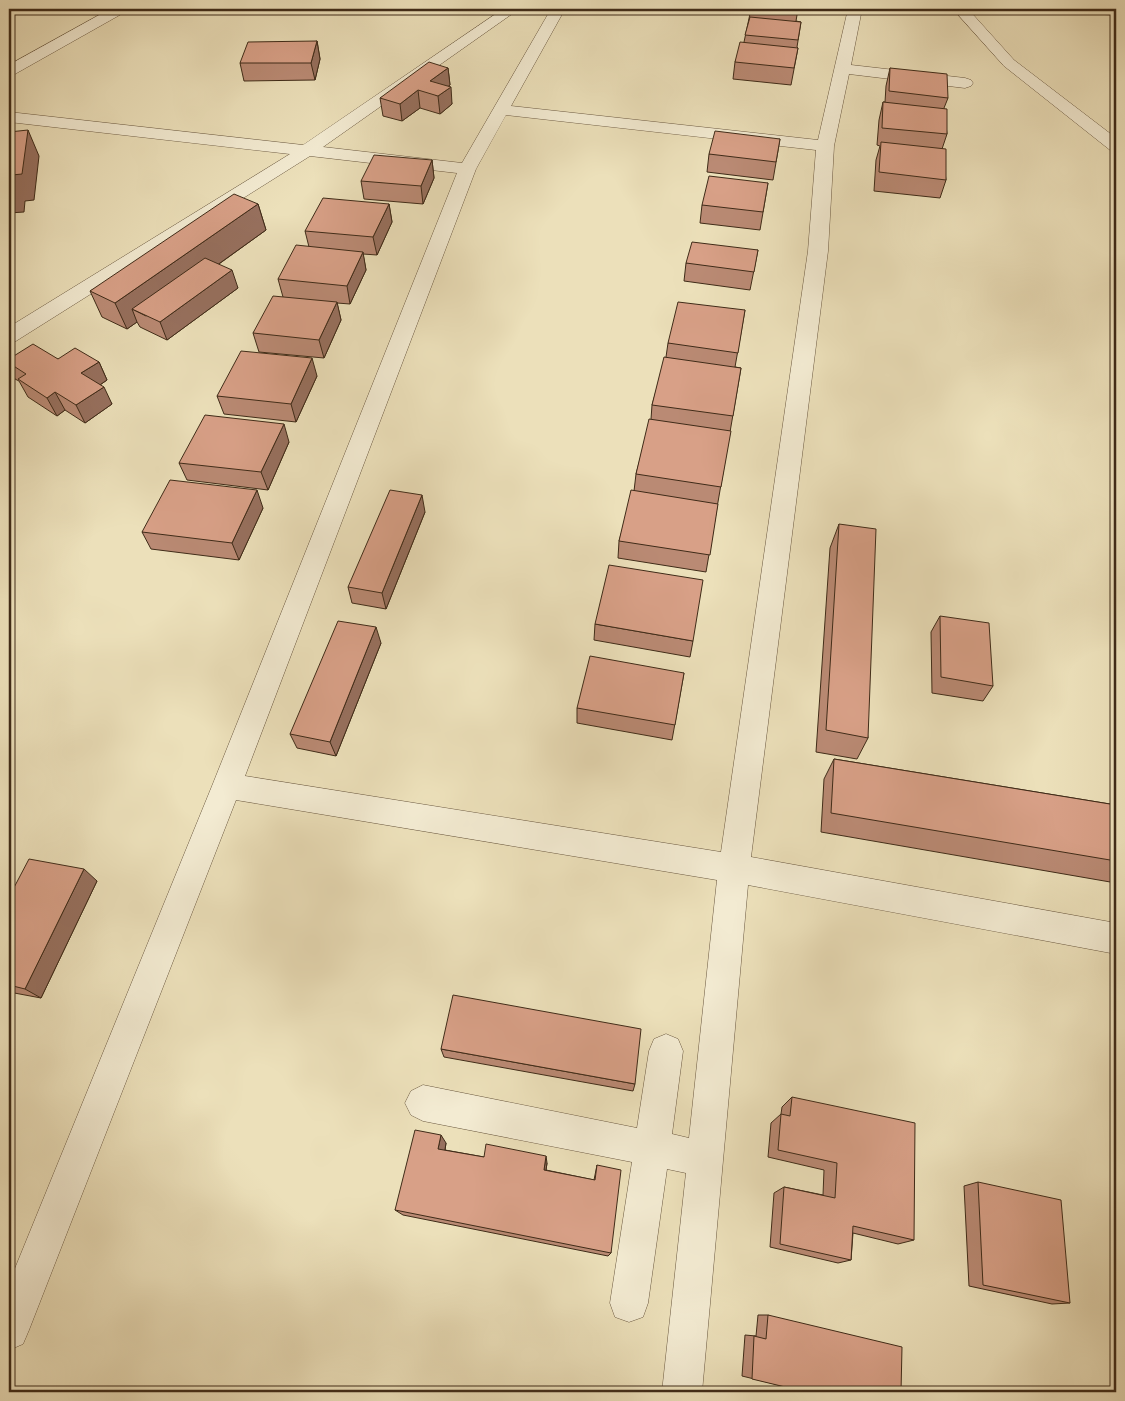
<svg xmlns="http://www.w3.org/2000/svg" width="1125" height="1401" viewBox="0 0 1125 1401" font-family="Vollkorn,serif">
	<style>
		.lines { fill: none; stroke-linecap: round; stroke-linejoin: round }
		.street-casing { stroke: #6a5840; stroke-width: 1 }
		.street { fill: #f3ebd2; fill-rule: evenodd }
		.wall { fill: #ba8a74; stroke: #3f2b18 }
		.shaded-wall { fill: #97705e; stroke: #3f2b18 }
		.building { fill: #d8a087; stroke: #3f2b18 }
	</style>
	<rect width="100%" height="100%" fill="#ece0ba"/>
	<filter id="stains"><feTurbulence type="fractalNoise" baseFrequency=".004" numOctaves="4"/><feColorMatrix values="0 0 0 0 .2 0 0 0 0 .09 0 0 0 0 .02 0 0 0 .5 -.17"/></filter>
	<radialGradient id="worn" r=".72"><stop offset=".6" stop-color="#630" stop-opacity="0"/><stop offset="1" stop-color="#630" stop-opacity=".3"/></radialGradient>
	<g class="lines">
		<defs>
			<path id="street" d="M110 9H127L125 12 15 74 9 76V65Z
				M503 9H519L323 147 462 163 551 9H565L511 106 818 140 848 9H862L851 65 965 78 971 80 973 83 971 86 965 88 849 74 834 146 828 251 751 857 1116 923V954L748 885 702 1392H662L686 1173 667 1169 648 1303 643 1317 629 1322 615 1317 610 1303 632 1162 423 1121 411 1115 405 1103 411 1091 423 1085 637 1128 649 1051 654 1039 666 1034 678 1039 683 1051 672 1134 689 1138 717 880 236 800 29 1330 23 1344 9 1350V1283L212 786 457 173 310 156 16 341 9 343V327L290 154 9 122V112L303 145ZM506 115 816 150 808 251 721 852 245 776 476 169Z
				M953 9H968L1014 60 1116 138V151L1110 150 1004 66Z
				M1064 9H1116V15L1071 13 1066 12Z"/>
		</defs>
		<!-- street casing -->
		<use href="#street" class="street-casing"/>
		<!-- street -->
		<use href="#street" class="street"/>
	</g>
	<!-- wall -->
	<path class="wall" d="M751 9H798L796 21 801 22 797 47 798 48 791 85 733 79 735 62 744 42Z
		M317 41 320 59 315 80 244 81 240 63Z
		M1116 58V70L1113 64Z
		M448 68 450 85 448 86 452 104 440 114 420 108 402 121 383 116 380 98Z
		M890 68 948 98 944 108 947 134 942 149 946 180 940 198 874 191 876 160 880 146 877 145 879 120 883 102H885L886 86Z
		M780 139 773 180 707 172 709 154Z
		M432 160 434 178 423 204 364 199 361 181Z
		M768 183 760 230 700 223 702 205Z
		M258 204 266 230 219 264 238 288 167 340 140 327 137 322 127 329 102 317 90 291Z
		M389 204 392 222 377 255 363 254 366 270 350 304 337 303 341 320 324 358 259 352 253 333 283 297 278 279 309 247 305 231Z
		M758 250 750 290 684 281 686 263Z
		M745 310 735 367 741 368 706 572 618 558 619 541 634 491 636 474 651 419 652 405 666 357 668 343Z
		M9 359H58L99 362 107 380 100 385 112 404 85 423 65 410 57 416 28 397 19 381 15 379 9 367Z
		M317 376 296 422 224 414 217 396Z
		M289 442 268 490 187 480 179 463Z
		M263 508 239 560 151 549 142 532Z
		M425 512 386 609 352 603 348 587Z
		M839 524 868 738 857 759 816 752 830 548Z
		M940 616 993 686 983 701 932 693 931 632Z
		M595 624 693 641 690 657 594 640Z
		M381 643 336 756 297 748 290 734Z
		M684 673 672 740 577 723V708Z
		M834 759 1116 805V883L821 832 824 779Z
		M97 881 41 998 9 992V897Z
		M441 1049 635 1084 633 1091 444 1057Z
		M792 1097 914 1240 898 1244 853 1233 851 1260 838 1263 770 1247 774 1193 784 1187 823 1195 824 1170 768 1157 771 1123 781 1114 782 1107Z
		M446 1143 445 1150 484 1157 547 1163 546 1170 594 1180 597 1165 611 1253 608 1256 403 1215 395 1210Z
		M978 1182 1070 1303 1052 1304 969 1286 964 1186Z
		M758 1315H768L901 1392H803V1391L742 1376 745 1335 756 1336Z"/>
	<!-- shaded-wall -->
	<path class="shaded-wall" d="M317 41 320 59 315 80 311 63Z
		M448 68 450 85 436 96 430 81Z
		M451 87 452 104 440 114 438 96Z
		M418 90 420 108 402 121 400 104Z
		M28 130 39 156 34 200 25 201 24 212 9 213V186Z
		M432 160 434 178 423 204 421 186Z
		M258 204 266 230 146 316 132 309 137 322 127 329 115 303Z
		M389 204 392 222 377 255 373 237Z
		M363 252 366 270 350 304 347 286Z
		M232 270 238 288 167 340 160 322Z
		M337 302 341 320 324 358 319 340Z
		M312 358 317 376 296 422 291 404Z
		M99 362 107 380 91 391 81 373Z
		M104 387 112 404 85 423 76 405Z
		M55 392 65 410 57 416 47 398Z
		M284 424 289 442 268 490 261 472Z
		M9 436 11 440 9 443Z
		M257 490 263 508 239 560 232 543Z
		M422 495 425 512 386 609 382 593Z
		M376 627 381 643 336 756 330 742Z
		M84 869 97 881 41 998 25 989Z
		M441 1135 446 1143 444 1156 438 1149Z
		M546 1156 547 1163 545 1177 544 1170Z"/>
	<!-- building -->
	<path class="building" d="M750 17 801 22 798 40 745 35Z
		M317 41 311 63H240L248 42Z
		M740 42 798 48 794 68 735 62Z
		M429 62 448 68 430 81 451 87 438 96 418 90 400 104 380 98Z
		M890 68 947 74 948 98 889 91Z
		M883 102 947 109V134L882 128Z
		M28 130 22 174 12 175 11 185 9 186V132Z
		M715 131 780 139 776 162 709 154Z
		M881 142 946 149V180L879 172Z
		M374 155 432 160 421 186 361 181Z
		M709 176 768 183 763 212 702 205Z
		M234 194 258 204 115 303 90 291Z
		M323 198 389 204 373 237 305 231Z
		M692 242 758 250 754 272 686 263Z
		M296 245 363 252 347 286 278 279Z
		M205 258 232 270 160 322 132 309Z
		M273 296 337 302 319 340 253 333Z
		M678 302 745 310 738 353 668 343Z
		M33 344 58 359 75 348 99 362 81 373 104 387 76 405 55 392 47 398 18 379 26 374 9 363V359Z
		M241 351 312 358 291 404 217 396Z
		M664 357 741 368 733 416 652 405Z
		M205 415 284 424 261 472 179 463Z
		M649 419 731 431 721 487 636 474Z
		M170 480 257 490 232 543 142 532Z
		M390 490 422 495 382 593 348 587Z
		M631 490 718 504 710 555 619 541Z
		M839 524 876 529 868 738 826 730Z
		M609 565 703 580 693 641 595 624Z
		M940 616 989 623 993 686 941 677Z
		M338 621 376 627 330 742 290 734Z
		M590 656 684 673 675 725 577 708Z
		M834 759 1116 805V861L831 813Z
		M29 859 84 869 25 989 9 985V897Z
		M453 995 641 1029 635 1084 441 1049Z
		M792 1097 915 1123 914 1240 853 1226 851 1260 780 1244 784 1187 835 1198 837 1163 778 1150 781 1114 790 1116Z
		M415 1130 441 1135 438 1149 484 1157 486 1144 546 1156 544 1170 595 1180 597 1165 621 1170 611 1253 395 1210Z
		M978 1182 1061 1200 1070 1303 983 1285Z
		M768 1315 902 1347 901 1392H806L752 1379 754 1336 766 1339Z"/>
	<!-- margin -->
	<rect width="1125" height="1401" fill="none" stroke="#ece0ba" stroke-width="30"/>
	<rect x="10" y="10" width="1105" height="1381" fill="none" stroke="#3f2b18" stroke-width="2.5"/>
	<rect x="15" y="15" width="1095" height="1371" fill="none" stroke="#3f2b18"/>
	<rect width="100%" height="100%" filter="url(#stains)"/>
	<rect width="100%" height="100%" fill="url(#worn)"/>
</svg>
